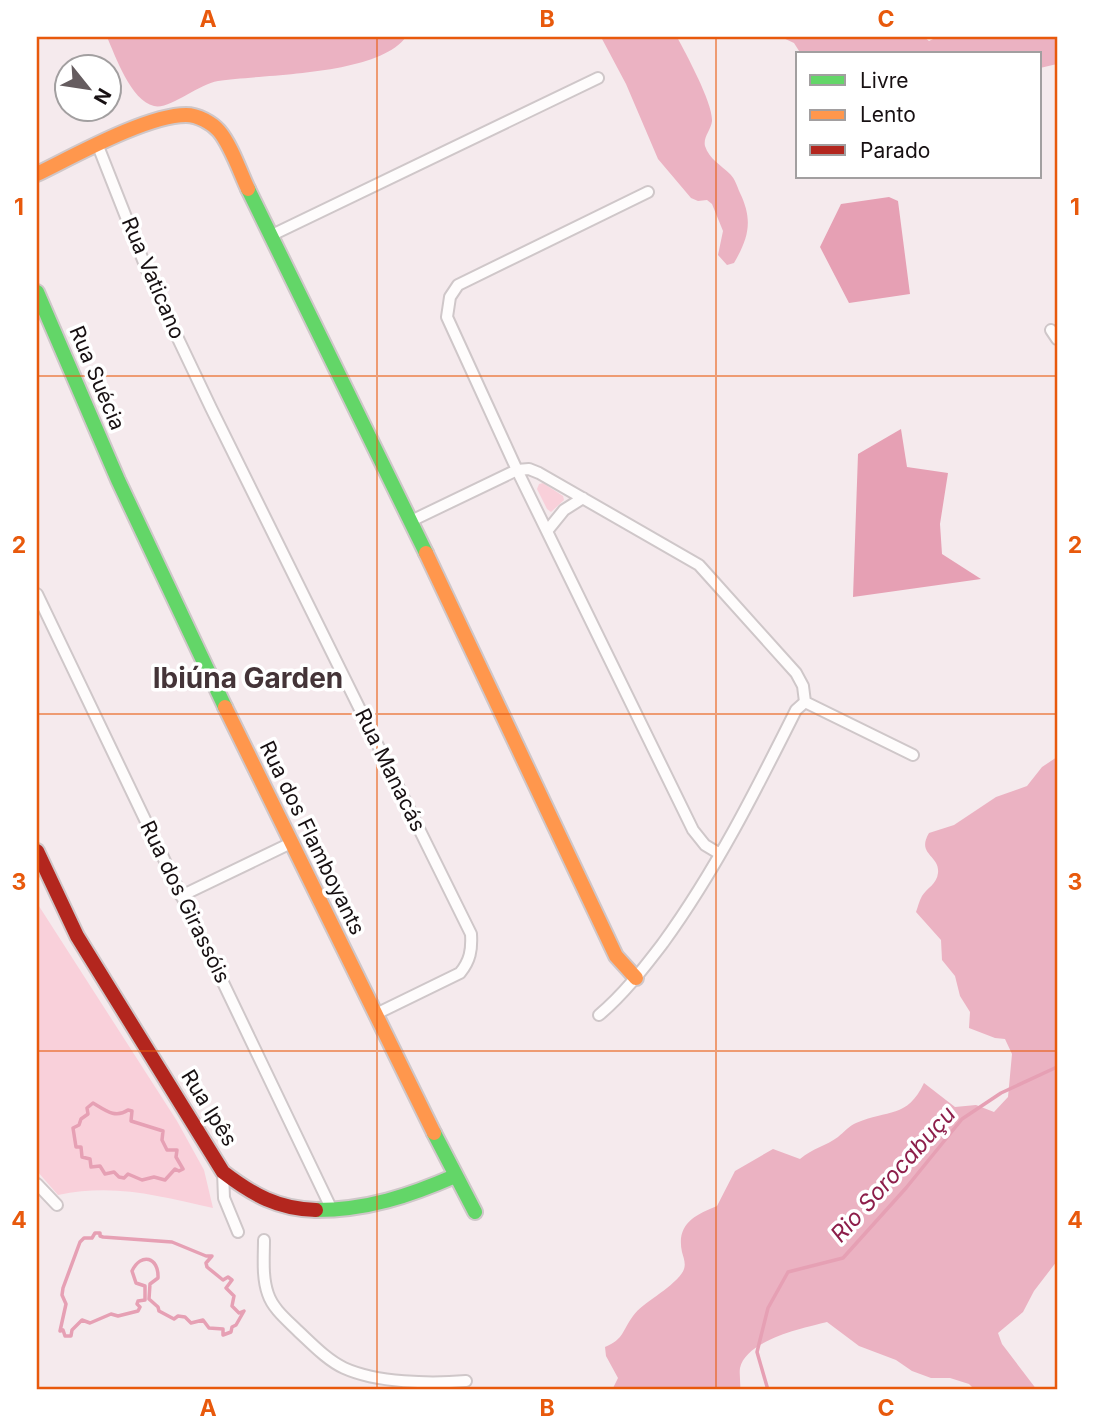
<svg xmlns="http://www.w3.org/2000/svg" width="1094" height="1427" viewBox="0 0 1094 1427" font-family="Inter,sans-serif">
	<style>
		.green { fill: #f9d0da }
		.forest { fill: #ebb2c2 }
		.water { fill: #e6a0b4 }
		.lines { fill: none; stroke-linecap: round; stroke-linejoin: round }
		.stream { stroke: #e6a0b4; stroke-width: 3.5 }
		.street-casing { stroke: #cfc7c9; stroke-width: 14 }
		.fast-casing { stroke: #cfc7c9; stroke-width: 18 }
		.slow-casing { stroke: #cfc7c9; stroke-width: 18 }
		.jam-casing { stroke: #cfc7c9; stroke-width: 18 }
		.street { stroke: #fefcfc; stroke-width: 10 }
		.fast { stroke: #63d668; stroke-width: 14 }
		.slow { stroke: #ff974d; stroke-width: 14 }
		.jam { stroke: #b3261e; stroke-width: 14 }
		.grid { fill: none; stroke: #e8590c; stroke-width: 2; stroke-opacity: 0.55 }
		.labels { text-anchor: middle; stroke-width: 7; stroke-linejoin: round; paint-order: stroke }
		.street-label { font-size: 21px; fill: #171012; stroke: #fff }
		.water-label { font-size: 23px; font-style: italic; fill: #8d1e4a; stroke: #fff }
		.district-label { font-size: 28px; font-weight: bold; fill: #443438; stroke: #fff }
		.neatline { fill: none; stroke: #e8590c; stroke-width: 2.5 }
		.grid-label { font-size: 23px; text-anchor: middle; font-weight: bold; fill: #e8590c }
	</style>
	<rect width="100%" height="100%" fill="#f5eaed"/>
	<!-- green -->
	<path class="green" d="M543 483 563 496 564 500 551 512 547 509 537 489 539 484Z
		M37 903 177 1121 204 1170 213 1208C158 1196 115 1183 58 1195L37 1171Z"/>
	<!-- forest -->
	<path class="forest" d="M107 37H406C377 76 264 74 218 81 198 84 170 110 154 106 131 101 115 55 107 37Z
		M601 37H677C686 54 713 103 712 121 711 130 703 137 705 146 709 159 721 165 730 174 735 179 737 186 740 193 753 220 749 237 734 263L727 265 718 255 723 231 712 204 707 200 698 201 691 198 658 159 626 84Z
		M781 37H924L929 41 937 37H1057V64L1040 68V54H801L794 43Z
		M1057 757V1261L1034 1291 1023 1312 998 1333 1002 1344 1037 1390H975L969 1384 950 1378H931L912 1371 896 1360 859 1346 827 1322C803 1328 746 1340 740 1368 739 1375 741 1383 740 1390H612L618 1378 606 1356 605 1347C624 1339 622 1331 633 1316 643 1302 670 1290 682 1273 687 1266 684 1259 682 1252 676 1224 695 1215 717 1206L735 1171 773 1149 800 1159C813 1148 826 1146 838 1137 844 1132 849 1126 856 1123 888 1109 907 1119 924 1083L955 1107 976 1105 994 1112 1008 1097 1012 1054 1005 1039 995 1038 969 1028 970 1012 960 996 955 976 942 960 941 940 916 912C918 907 919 901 922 896 927 888 937 884 938 873 940 855 916 855 929 833L954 825 996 797 1027 786 1042 767Z"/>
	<!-- water -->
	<path class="water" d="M889 197 898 201 910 294 849 303 820 247 841 204Z
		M901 429 907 467 948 473 940 524 942 554 981 579 853 597 858 454Z"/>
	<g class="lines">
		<!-- stream -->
		<path class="stream" d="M93 1103C105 1110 115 1119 128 1110L132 1111 131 1121 163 1131 162 1140 167 1150H177L176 1157 183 1169 179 1171 175 1169 165 1180 154 1177 142 1180 128 1174 124 1178 119 1177 114 1172 105 1174 100 1166 91 1167 90 1159 82 1157 81 1147H76L73 1128 79 1125 81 1119 88 1114 87 1108Z
			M95 1233H100V1236L103 1237 172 1242 206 1256H212L206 1263 207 1267 223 1280 228 1277 232 1280 226 1288 234 1296 232 1306 239 1313 244 1311 236 1325 232 1327 231 1332 223 1335V1329L209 1328 203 1320 191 1323 185 1317 178 1316 174 1319 159 1311 158 1307 149 1299 150 1284 158 1278C159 1257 141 1252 132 1271L136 1283 145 1286V1300L138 1301 137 1304 140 1307 138 1311 118 1316 111 1314 90 1323 82 1320 72 1330 71 1336H65L63 1330 60 1331 66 1304 62 1295 63 1288 80 1242 84 1238H92Z
			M768 1390 757 1352 768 1308 788 1272 843 1258 906 1188 962 1119 1001 1093 1057 1067"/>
		<defs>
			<path id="street" d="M98 146 154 288 211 408 471 934C472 950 470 961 460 973L376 1014
				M648 192 458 285 450 297 447 317 517 470 693 830 705 845 720 854
				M272 235 598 78
				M1051 330 1057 339
				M411 521 517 470 529 469 539 473 699 565 796 673 803 686 805 702
				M547 531 564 510 583 498
				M37 594 332 1210
				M805 702 913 755
				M181 896 291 843
				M599 1015C624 994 643 969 663 943 716 870 756 790 796 710L805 702
				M223 1172 224 1198 238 1232
				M37 1184 57 1205
				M264 1240C264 1258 262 1277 268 1294 273 1309 287 1320 298 1331 312 1344 327 1360 344 1368 377 1383 430 1384 466 1381"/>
			<path id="fast" d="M248 189 426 553
				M37 292 118 480 225 707
				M434 1133 475 1212
				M316 1210C367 1210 409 1196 455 1176"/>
			<path id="slow" d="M37 174C74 156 147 115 186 115 198 115 212 123 219 131 231 145 240 172 248 189
				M426 553 616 956 636 978
				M225 707 434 1133"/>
			<path id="jam" d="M37 851 77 936 223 1172C253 1195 278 1209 316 1210"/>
		</defs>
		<!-- street casing -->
		<use href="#street" class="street-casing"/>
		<!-- fast casing -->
		<use href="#fast" class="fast-casing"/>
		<!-- slow casing -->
		<use href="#slow" class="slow-casing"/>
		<!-- jam casing -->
		<use href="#jam" class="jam-casing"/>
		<!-- street -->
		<use href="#street" class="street"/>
		<!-- fast -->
		<use href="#fast" class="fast"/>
		<!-- slow -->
		<use href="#slow" class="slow"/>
		<!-- jam -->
		<use href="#jam" class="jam"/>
	</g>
	<!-- grid -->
	<path class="grid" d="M377 37V1390M716 37V1390M37 376H1057M37 714H1057M37 1051H1057"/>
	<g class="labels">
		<!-- street labels -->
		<g class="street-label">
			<text transform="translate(153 278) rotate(67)" y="7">Rua Vaticano</text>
			<text transform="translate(97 378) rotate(67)" y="7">Rua Suécia</text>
			<text transform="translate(390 770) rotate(64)" y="7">Rua Manacás</text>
			<text transform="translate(312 838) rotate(64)" y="7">Rua dos Flamboyants</text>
			<text transform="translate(185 902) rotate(64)" y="7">Rua dos Girassóis</text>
			<text transform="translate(209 1108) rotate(58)" y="7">Rua Ipês</text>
		</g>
		<!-- water labels -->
		<g class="water-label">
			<text transform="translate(893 1174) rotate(-48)" y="8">Rio Sorocabuçu</text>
		</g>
		<!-- district labels -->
		<g class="district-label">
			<text x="248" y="688">Ibiúna Garden</text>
		</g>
	</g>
	<!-- border -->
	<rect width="1094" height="1427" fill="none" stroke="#ffffff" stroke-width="77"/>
	<!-- legend -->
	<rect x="796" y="52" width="245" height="126" fill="#ffffff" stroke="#a29fa0" stroke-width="2"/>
	<rect x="810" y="75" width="35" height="10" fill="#63d668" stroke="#a29fa0" stroke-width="2"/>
	<text x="860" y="88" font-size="21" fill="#171012">Livre</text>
	<rect x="810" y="110" width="35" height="10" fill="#ff974d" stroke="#a29fa0" stroke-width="2"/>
	<text x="860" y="122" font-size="21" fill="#171012">Lento</text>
	<rect x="810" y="145" width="35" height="10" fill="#b3261e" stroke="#a29fa0" stroke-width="2"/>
	<text x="860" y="158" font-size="21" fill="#171012">Parado</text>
	<!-- north arrow -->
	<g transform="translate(88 88) rotate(120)"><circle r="33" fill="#ffffff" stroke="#a29fa0" stroke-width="2"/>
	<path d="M0-5L12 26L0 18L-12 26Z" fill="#655c5f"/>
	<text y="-10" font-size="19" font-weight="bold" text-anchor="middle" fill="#171012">N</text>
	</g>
	<rect x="38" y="38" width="1018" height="1350" class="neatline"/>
	<g class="grid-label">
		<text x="208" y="27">A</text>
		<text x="547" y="27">B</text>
		<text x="886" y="27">C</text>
		<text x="19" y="215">1</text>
		<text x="1075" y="215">1</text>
		<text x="19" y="553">2</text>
		<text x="1075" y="553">2</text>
		<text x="19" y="890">3</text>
		<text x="1075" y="890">3</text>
		<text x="19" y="1228">4</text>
		<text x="1075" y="1228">4</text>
		<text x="208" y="1416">A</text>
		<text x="547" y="1416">B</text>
		<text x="886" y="1416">C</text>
	</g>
</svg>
